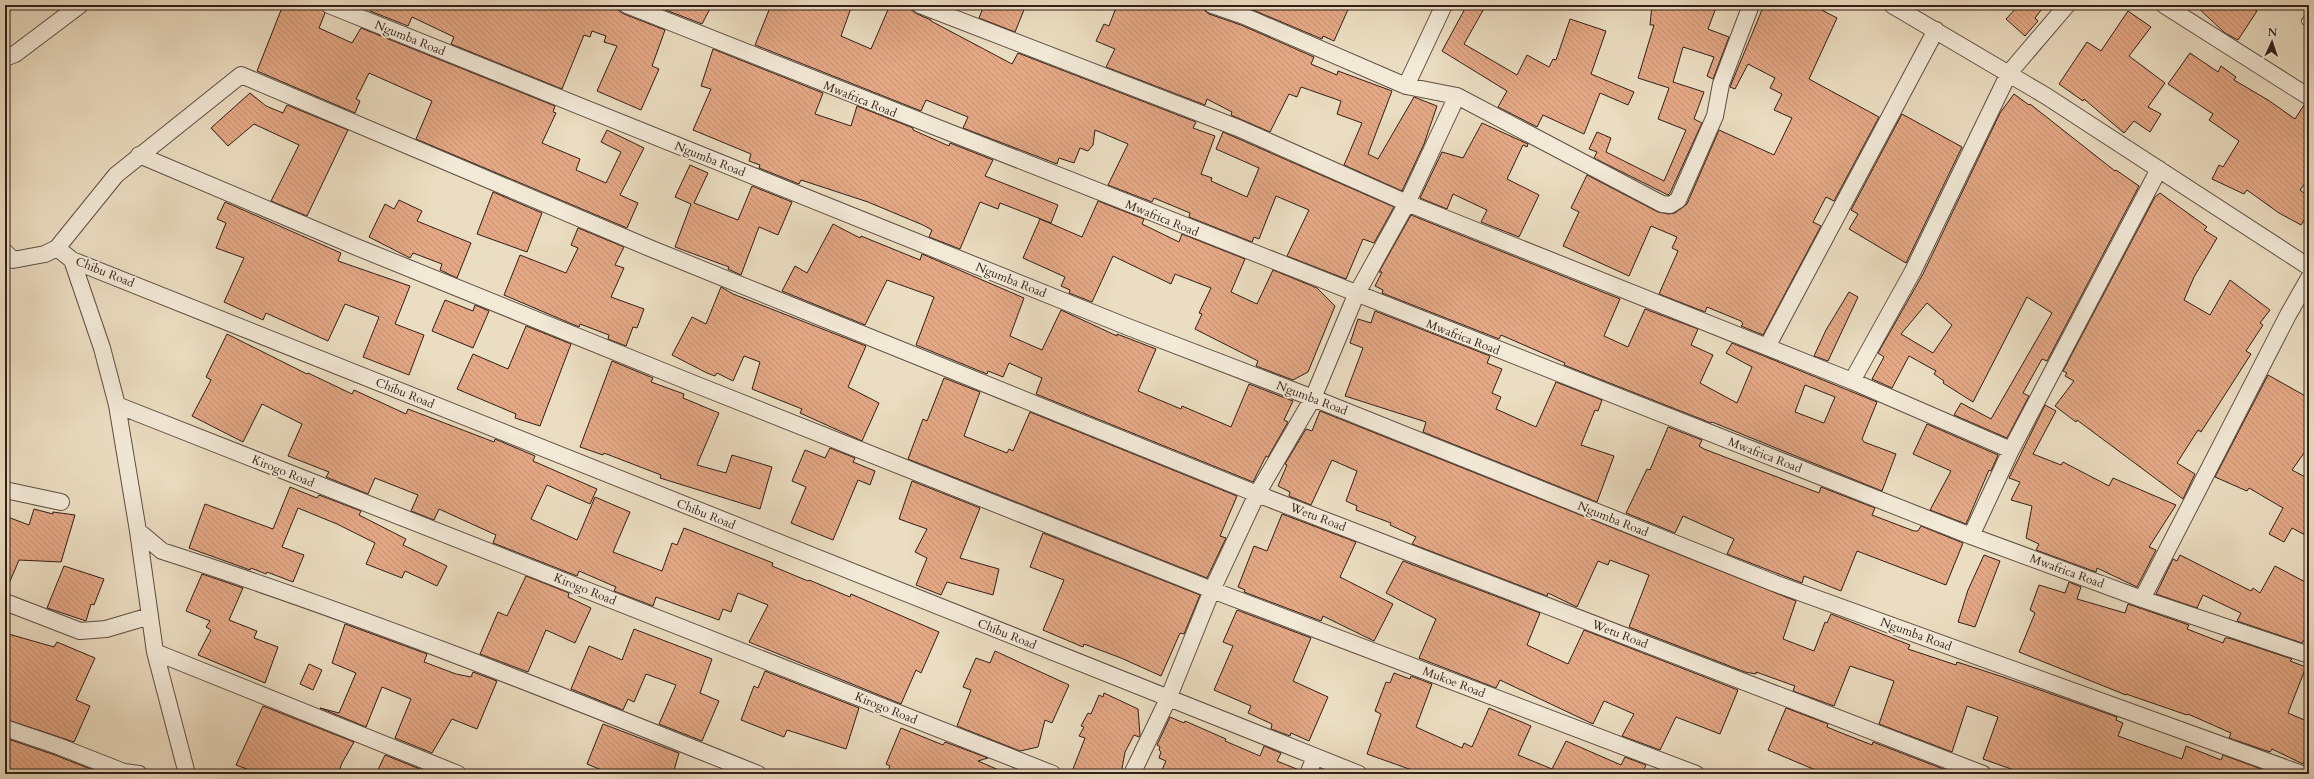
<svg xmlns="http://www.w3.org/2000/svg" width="2314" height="779" viewBox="0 0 2314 779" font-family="Cardo,serif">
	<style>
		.building { fill: url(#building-back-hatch); stroke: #321f17; fill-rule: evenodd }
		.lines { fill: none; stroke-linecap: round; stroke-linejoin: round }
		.service-casing { stroke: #604e42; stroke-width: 10 }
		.minor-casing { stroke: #604e42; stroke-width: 18 }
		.service { stroke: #f2e9d7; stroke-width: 8 }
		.minor { stroke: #f2e9d7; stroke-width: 16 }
		.labels { text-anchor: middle; stroke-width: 4; stroke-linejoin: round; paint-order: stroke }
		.street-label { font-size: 12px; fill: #321f17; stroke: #f2e9d7 }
	</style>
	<defs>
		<pattern id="building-back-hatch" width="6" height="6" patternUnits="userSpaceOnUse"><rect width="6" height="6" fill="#e4a885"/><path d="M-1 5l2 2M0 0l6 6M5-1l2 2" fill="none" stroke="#c49072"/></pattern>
	</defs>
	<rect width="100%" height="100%" fill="#ebddc1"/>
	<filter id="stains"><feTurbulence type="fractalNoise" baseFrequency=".005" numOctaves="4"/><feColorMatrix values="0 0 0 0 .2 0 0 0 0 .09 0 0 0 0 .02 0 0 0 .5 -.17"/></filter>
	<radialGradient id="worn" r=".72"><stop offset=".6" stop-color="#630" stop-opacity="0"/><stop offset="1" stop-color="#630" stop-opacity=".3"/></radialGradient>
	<!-- building -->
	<path class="building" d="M283 5H320L325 13 319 28 352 43 361 28 555 106 553 112 556 113 542 143 580 159 576 170 606 183 621 152 601 142 607 130 644 148 620 195 638 203 627 228 416 139 432 101 369 73 356 99 360 101 355 113 257 71Z
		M374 5H618L619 11 624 14 665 30 652 66 659 69 641 110 597 91 617 46 604 42 606 36 592 31 590 37 584 35 562 89 451 44 454 37 412 17 408 26 370 11Z
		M653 5H712L702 24Z
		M771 5H852L841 36 871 49 890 5H905L917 14 931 20V21L1012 64 1018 53 1196 122 1193 128 1215 136 1201 174 1212 178 1211 181 1247 197 1259 168 1216 149 1223 132 1394 207 1374 243 1363 239 1346 279 1287 256 1309 210 1276 196 1259 239 1254 237 1252 242 1189 217 1190 213 1154 198 1152 202 1108 185 1128 144 1095 130 1093 145 1088 151 1080 148 1074 163 1059 158 1057 164 963 128 968 117 926 100 921 111 755 45Z
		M984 5H1026L1015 32 979 18Z
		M1117 5H1203L1205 11 1209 14 1241 25 1314 57 1311 64 1337 75 1338 71 1392 91 1368 154 1378 159 1414 97 1437 106 1424 144 1402 191 1344 165 1362 123 1337 114 1341 101 1301 87 1297 97 1289 94 1270 132 1231 115 1232 112 1207 99 1205 105 1106 67 1115 49 1096 41 1104 24 1109 26Z
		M1241 5H1350L1334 41 1323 36 1322 39Z
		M1467 5H1486L1464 44 1517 75 1527 55 1549 67 1553 59 1556 60 1570 19 1606 31 1591 74 1634 92 1628 105 1600 93 1584 134 1543 115 1537 127 1498 107 1507 91 1442 51Z
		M1652 5H1717L1708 29 1729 37 1713 79 1707 76 1714 57 1683 47 1673 82 1704 92 1694 119 1702 123 1670 193 1668 195 1594 158 1597 152 1589 149 1597 132 1611 138 1606 152 1664 181 1686 130 1658 119 1669 88 1638 78 1654 25H1650Z
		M1764 5H1812L1837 18 1809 79 1879 117 1834 201 1826 197 1813 222 1821 226 1763 335 1741 326 1743 324 1741 321 1707 307 1705 312 1659 294 1678 251 1672 248 1677 237 1651 226 1629 276 1563 246 1579 212 1571 208 1587 175 1658 212 1669 214 1675 213 1687 204 1719 130 1774 155 1792 118 1774 110 1782 94 1770 88 1775 78 1748 64 1735 89 1730 87Z
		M2019 5H2045L2035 18 2038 21 2025 36 2006 19Z
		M2195 5H2248L2257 11 2238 40 2225 33Z
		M2128 11 2151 27 2129 56 2165 83 2148 107 2161 114 2150 132 2134 121 2124 133 2084 99 2083 101 2059 84 2087 42 2101 51Z
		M713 49 823 93 815 114 851 126 857 106 913 128V130L949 146 950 143 993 160 985 176 1058 205 1051 223 1000 203 998 209 980 202 960 249 929 237 932 230 923 225 868 202 801 180 799 184 759 168 760 165 749 161 751 154 693 130 711 89 701 86Z
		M2190 53 2218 72 2221 66 2236 77 2234 80 2268 100 2295 119 2304 105 2309 106V178L2300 190 2309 197V212L2301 225 2279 213 2247 190 2244 194 2212 179 2219 165 2223 167 2239 141 2209 120 2213 114 2168 84Z
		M250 93 266 106 283 113 287 105 348 130 307 216 271 201 299 145 254 124 228 146 211 128Z
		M2014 94 2029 105 2030 104 2115 171 2116 170 2139 186 2047 361 2042 359 2023 393 2029 396 2007 438 1954 415 1961 403 1991 419 2052 313 2027 297 1973 402 1943 383 1944 381 1934 374 1936 371 1909 356 1892 388 1872 379 1884 357 1878 353 1923 274 2000 113ZM1927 303 1952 325 1933 353 1901 334Z
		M1902 114 1962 147 1906 263 1849 229 1858 214 1851 210Z
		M1482 123 1528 144 1527 147 1523 145 1507 179 1539 195 1519 237 1481 222 1487 210 1453 194 1447 209 1420 198 1442 152 1463 158Z
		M690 165 708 173 694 203 738 220 752 186 792 202 778 235 759 227 741 275 728 269 729 267 675 247 691 204 675 197Z
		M493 192 542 213 527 252 477 234Z
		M2160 193 2207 227 2204 230 2217 238 2194 277 2184 300 2210 315 2230 280 2270 310 2260 323 2263 325 2246 351 2251 354 2201 432 2198 430 2177 463 2195 474 2183 499 2077 420 2076 422 2055 406 2074 381 2065 376 2067 373 2063 371 2155 197Z
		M399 200 422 211 417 221 471 243 457 278 440 270 442 264 413 253 410 258 369 237 385 204 394 209Z
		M1098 201 1144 219 1142 224 1179 242 1182 234 1245 259 1231 292 1257 304 1273 270 1317 288 1335 306 1308 372 1293 380 1256 366 1258 361 1195 329 1202 314 1199 313 1211 288 1175 274 1171 284 1113 256 1092 302 1069 293 1070 290 1061 286 1065 277 1023 258 1040 219 1082 237Z
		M225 202 341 253 338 261 410 286 395 324 424 335 409 375 363 357 379 317 345 304 328 341 266 313 263 320 224 302 244 258 216 248 226 223 217 219Z
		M1411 215 1620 299 1604 336 1628 347 1645 309 1698 329 1691 345 1713 355 1700 383 1737 403 1752 367 1726 353 1732 343 1877 402 1862 439 1864 442 1896 454 1882 491 1712 422 1711 423 1564 365 1565 363 1501 335 1499 339 1382 293 1383 290 1375 286 1382 272H1379ZM1805 385 1835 397 1824 423 1795 412Z
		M833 224 860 238 861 236 920 260 922 254 1024 298 1010 336 1042 350 1061 310 1117 336V334L1156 349 1138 391 1181 409 1182 406 1231 427 1249 384 1293 401 1284 420 1288 422 1268 457 1266 456 1253 482 1036 394 1042 378 1009 363 1003 377 988 371 987 374 916 345 934 297 887 280 865 325 782 291 795 266 807 273Z
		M578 228 624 247 615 265 624 268 611 297 644 309 637 328 633 327 626 346 608 339 609 335 580 324 579 327 504 295 520 255 566 273 578 248 571 245Z
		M721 287 733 294 866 346 848 387 879 403 862 441 800 413 802 409 752 389 760 362 744 356 733 381 717 373 715 376 707 373 672 355 692 317 706 324Z
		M1849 292 1858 297 1828 361 1814 356 1826 330Z
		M445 300 473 311 475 305 489 311 473 348 432 331Z
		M1375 311 1490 356 1487 363 1502 369 1492 393 1501 397 1496 409 1527 423 1536 427 1556 382 1602 400 1598 411 1595 410 1581 445 1614 456 1597 502 1423 432 1426 422 1345 396 1363 348 1350 343 1358 319 1371 323Z
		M526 326 571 344 540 426 515 418 516 414 457 389 473 354 508 369Z
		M227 334 307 374 308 373 352 394 354 390 406 414 408 409 494 442 495 439 535 456 533 461 597 489 590 504 547 485 531 519 577 540 595 497 630 512 613 552 662 571 672 543 677 545 684 528 773 563 772 566 808 581 809 580 850 597 851 594 939 632 921 673 916 670 901 704 749 642 768 605 738 593 731 612 723 609 719 620 656 597 653 606 614 591 616 587 579 571 577 576 493 543 496 535 439 509 434 520 411 511 418 495 375 478 368 494 326 477 329 472 288 456 302 424 262 404 243 442 192 416 211 380 206 377Z
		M612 361 653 378 651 382 684 394 683 398 719 413 697 465 726 473 732 455 772 467 760 509 660 478 661 475 604 453 603 455 580 447Z
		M2268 375 2309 398V446L2292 470 2309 479V537L2292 528 2284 542 2269 534 2283 508 2249 488 2247 491 2215 477Z
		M944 378 980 392 964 436 1007 453 1009 449 1013 451 1030 412 1237 496 1220 536 1226 538 1207 578 908 459 923 419 927 421Z
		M2045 405 2056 411 2033 454 2061 465 2063 462 2109 486 2113 478 2176 505 2149 547 2156 550 2137 587 2097 568 2096 572 2036 550 2039 544 2026 538 2032 506 2011 500 2020 482 2009 478Z
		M1320 411 1796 601 1783 639 1814 651 1825 622 1827 623 1831 614 1910 645 1908 649 1956 665 1957 662 2003 677 2117 717 2116 720 2123 723 2118 736 2182 759 2186 746 2221 760 2223 755 2264 770 2262 774H2025L1983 759 1998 717 1967 706 1952 752 1879 724 1894 681 1850 666 1834 706 1793 691 1795 686 1756 672V674L1745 672 1629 627 1649 575 1610 560 1608 565 1598 561 1577 607 1548 593 1547 596 1412 544 1416 537 1390 525 1391 523 1356 510 1357 506 1346 501 1357 471 1332 460 1311 505 1289 496 1290 492 1278 486 1287 465 1285 464 1306 429 1312 431Z
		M1927 424 1998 455 1991 471 1989 470 1966 524 1930 510 1951 471 1913 454Z
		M1668 427 1702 440 1699 446 1704 449 1819 493 1821 487 1875 508 1872 515 1914 531H1918L1921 526 1963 543 1946 585 1857 551 1841 591 1804 576 1802 583 1727 554 1734 539 1683 516 1675 533 1626 513 1647 469 1650 470Z
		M830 448 855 458 853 462 875 471 870 485 858 480 833 540 791 523 806 487 792 481 805 450 825 458Z
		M912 481 980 508 960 558 999 569 993 595 947 582 941 595 916 585 927 558 915 552 927 529 899 519Z
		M290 487 317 498 319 495 361 511 359 515 406 539 403 545 447 566 437 586 405 571 402 578 366 564 375 543 337 524 298 508 282 547 304 555 293 582 267 572 266 574 251 568 250 570 189 548 205 504 273 529Z
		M34 509 53 514V512L75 515 61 562 19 560 5 593V516L29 525Z
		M1282 514 1356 542 1340 577 1393 604 1374 641 1323 616 1321 621 1244 592 1245 590 1238 587 1254 546 1267 551Z
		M1043 533 1200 595 1184 634 1180 633 1161 676 1121 658 1084 644 1083 647 1043 630 1064 580 1030 567Z
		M1984 555 2000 561 1975 627 1958 622 1968 590Z
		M2180 555 2251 591 2253 588 2260 593 2275 566 2309 584V633L2302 643 2237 621 2241 613 2203 595 2197 608 2156 594 2173 559 2177 561Z
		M1403 561 1540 613 1527 645 1568 664 1584 630 1738 690 1720 734 1676 717 1660 750 1622 736 1634 714 1604 701 1593 724 1500 680 1496 688 1419 658 1436 619 1386 593Z
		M64 566 104 579 94 605 91 604 86 621 47 608Z
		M202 574 243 588 229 620 257 631 254 638 278 647 265 683 198 655 211 630 206 627 210 621 186 611Z
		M526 576 569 593 568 597 591 608 575 643 546 630 528 672 480 654 498 612 507 616Z
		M2069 582 2081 587 2077 599 2125 613 2128 604 2189 625 2187 629 2223 643 2225 638H2229L2292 659 2290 661 2306 667 2288 713 2309 722V764L2304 762 2303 764 2272 749 2270 752 2229 738 2231 733 2188 714 2187 715 2126 694V695L2019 652 2035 613 2030 610 2039 585 2065 593Z
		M1237 610 1311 638 1293 681 1328 697 1309 741 1291 733 1290 736 1271 729 1272 724 1248 713 1251 706 1214 690 1233 646 1223 642Z
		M345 624 427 654 424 662 456 674 471 677 473 672 497 681 477 729 452 719 432 753 395 738 411 699 382 687 366 727 320 708 339 713 356 673 332 663Z
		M634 629 712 659 700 693 719 701 702 741 659 724 676 685 646 674 634 702 628 699 623 710 571 689 589 646 622 660Z
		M5 633 54 647 57 642 95 658 76 700 90 706 74 742 5 719Z
		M995 651 1069 685 1052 723 1045 720 1038 747 1020 751 957 726 971 690 963 687 976 658 990 663Z
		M309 664 322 670 313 690 300 684Z
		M765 671 859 708 846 749 787 730 784 737 741 720 754 686 758 688Z
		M1394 673 1410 679 1411 676 1432 684 1416 727 1462 748 1464 743 1472 747 1489 708 1531 726 1518 755 1552 769 1566 741 1621 765 1625 757 1646 765 1642 774H1423L1367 754 1381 714 1375 711 1386 682 1390 683Z
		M1104 693 1138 709 1140 735 1139 737 1134 735 1125 752 1121 774H1071L1085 738 1079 736 1084 727 1081 726 1088 713 1091 714 1099 695 1103 697Z
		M263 706 354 742 342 763 338 774H260L236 765Z
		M1786 708 1828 724 1827 727 1839 732 1872 745 1873 742 1946 770 1944 774H1825L1768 750Z
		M1170 717 1184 723 1185 721 1226 739 1225 741 1260 756 1264 746 1281 753 1277 761 1299 770V774H1160L1166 761 1159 758 1161 752 1159 750 1160 747 1157 745Z
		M603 724 679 753 673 774H611L587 764Z
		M901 728 943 745 945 742 988 758 978 761 1008 774H887L890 766 886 764Z
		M5 738 55 755 103 774H5Z
		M385 755 425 771 424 774H416L405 770 403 774H376Z"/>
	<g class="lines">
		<defs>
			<path id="service" d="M2306 21 2309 23"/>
			<path id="minor" d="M329 5 1128 327 1313 398 1774 583 2302 774
				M627 5 1971 536 2142 599 2309 655
				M920 5 1238 128 1407 203 1852 381 2011 450
				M1212 5 1244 16 1406 86 1457 96 1662 204 1670 205 1678 200 1715 116 1721 84 1751 5
				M1892 5 2046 96 2309 267
				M2164 5 2309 97
				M5 58 15 54 80 5
				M1406 86 1444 5
				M139 155 354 246 692 383 1212 590 1696 774
				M57 248 72 260 1359 774
				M5 252 13 260 45 254 57 248 116 175 241 75 652 249 1257 494 1983 774
				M72 260 102 348 117 405 138 531 155 652 187 774
				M1767 347 1936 30
				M1852 381 1913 271 2009 73 2067 5
				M117 405 1053 774
				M5 490 61 502
				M138 531 162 551C364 616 561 695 758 774
				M1971 536 2011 450 2159 169
				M2142 599 2288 315 2309 278
				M5 602 80 631 106 629 150 616
				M155 652 458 774
				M5 728 58 746 124 772 139 774
				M1132 774 1168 699 1212 590 1257 494 1313 398 1356 295 1407 203 1457 96
				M1308 774 1315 757"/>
		</defs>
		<!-- service casing -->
		<use href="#service" class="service-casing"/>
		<!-- minor casing -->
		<use href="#minor" class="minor-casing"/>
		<!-- service -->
		<use href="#service" class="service"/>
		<!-- minor -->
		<use href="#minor" class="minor"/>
	</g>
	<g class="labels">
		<!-- street labels -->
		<g class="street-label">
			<text transform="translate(410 38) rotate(22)" y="4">Ngumba Road</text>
			<text transform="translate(860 99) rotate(22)" y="4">Mwafrica Road</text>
			<text transform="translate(710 159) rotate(22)" y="4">Ngumba Road</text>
			<text transform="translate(1162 218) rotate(22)" y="4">Mwafrica Road</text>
			<text transform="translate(105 272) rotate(22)" y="4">Chibu Road</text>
			<text transform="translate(1011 280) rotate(22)" y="4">Ngumba Road</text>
			<text transform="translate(1463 337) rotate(21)" y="4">Mwafrica Road</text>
			<text transform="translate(405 393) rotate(22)" y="4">Chibu Road</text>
			<text transform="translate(1312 398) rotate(21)" y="4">Ngumba Road</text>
			<text transform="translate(1765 455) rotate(21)" y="4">Mwafrica Road</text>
			<text transform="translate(283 471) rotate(22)" y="4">Kirogo Road</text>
			<text transform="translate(706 514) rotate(22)" y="4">Chibu Road</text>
			<text transform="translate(1318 517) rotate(21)" y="4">Wetu Road</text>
			<text transform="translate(1613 519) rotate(22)" y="4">Ngumba Road</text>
			<text transform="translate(2067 571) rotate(20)" y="4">Mwafrica Road</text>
			<text transform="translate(585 589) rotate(22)" y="4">Kirogo Road</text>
			<text transform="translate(1007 634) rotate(22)" y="4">Chibu Road</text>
			<text transform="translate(1620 634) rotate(21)" y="4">Wetu Road</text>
			<text transform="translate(1916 634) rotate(20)" y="4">Ngumba Road</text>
			<text transform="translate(1454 682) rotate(21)" y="4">Mukoe Road</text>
			<text transform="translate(886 708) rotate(22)" y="4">Kirogo Road</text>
		</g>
	</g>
	<!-- margin -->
	<rect width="2314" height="779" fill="none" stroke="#ebddc1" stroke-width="20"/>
	<rect x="6" y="6" width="2302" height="767" fill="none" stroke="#321f17" stroke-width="2"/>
	<rect x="10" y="10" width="2294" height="759" fill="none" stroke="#321f17"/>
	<!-- north arrow -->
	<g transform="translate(2272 42) rotate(3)" stroke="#f2e9d7" stroke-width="3" paint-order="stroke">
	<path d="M0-3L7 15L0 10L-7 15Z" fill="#321f17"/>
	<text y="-6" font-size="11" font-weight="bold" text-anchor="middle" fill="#321f17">N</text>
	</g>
	<rect width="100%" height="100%" filter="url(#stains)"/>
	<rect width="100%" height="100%" fill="url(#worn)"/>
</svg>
